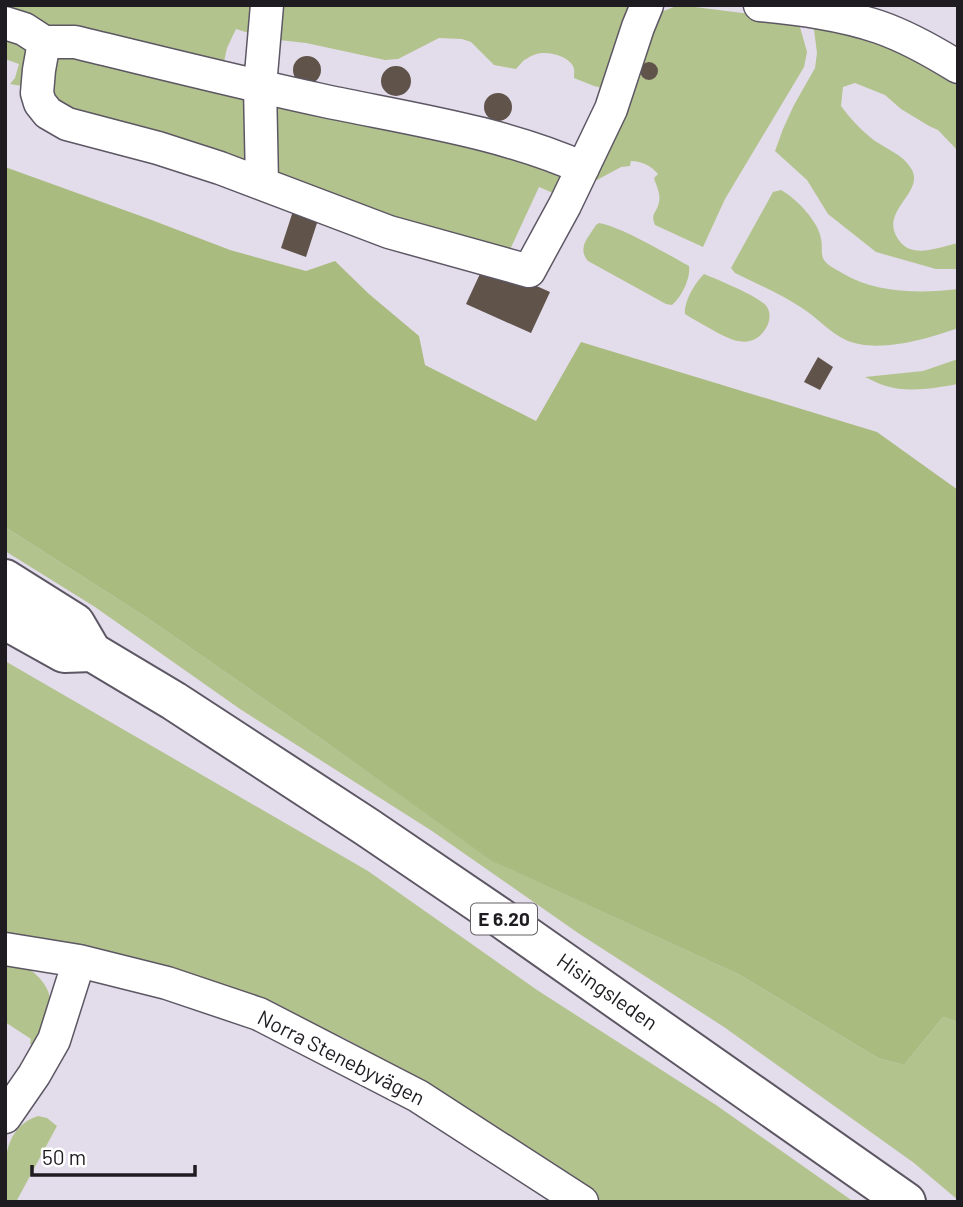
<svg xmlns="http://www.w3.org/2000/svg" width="963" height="1207" viewBox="0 0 963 1207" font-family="Barlow,sans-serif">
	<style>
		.green { fill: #b3c38d }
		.forest { fill: #aabb7f }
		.building { fill: #5f534a }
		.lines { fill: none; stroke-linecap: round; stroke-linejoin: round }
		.minor-casing { stroke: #5d5764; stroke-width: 35 }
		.highway-casing { stroke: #5d5764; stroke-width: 42 }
		.minor { stroke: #fff; stroke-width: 32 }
		.highway { stroke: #fff; stroke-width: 38 }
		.labels { text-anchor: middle; stroke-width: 7; stroke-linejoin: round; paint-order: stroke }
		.shield { fill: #fff; stroke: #625f64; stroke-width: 2 }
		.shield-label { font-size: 19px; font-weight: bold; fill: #1e1b21 }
		.street-label { font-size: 21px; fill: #1e1b21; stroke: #fff }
	</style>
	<rect width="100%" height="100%" fill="#e3dceb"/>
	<!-- green -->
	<path class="green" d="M5 5H261L258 36 236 29 227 48 222 71 5 17Z
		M273 5H628L631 9 602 88 594 86 574 78C574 73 575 71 573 66 567 55 545 50 534 55 530 56 527 59 524 60L516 69 494 65 471 42 462 39 439 38 398 59 385 60 306 43 270 39Z
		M674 7H695L798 20 807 52 804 67 725 199 703 247 655 225C650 213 657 213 659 202 661 194 656 185 654 178L658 174C651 166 642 161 631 161L630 166 621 167 597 180 594 178 658 13Z
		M813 22 821 23 862 39 892 48 958 86V151L938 130 929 126 901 109 885 95 855 83 843 87 841 106C849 117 859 128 870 137 884 149 903 153 912 170 924 193 879 211 898 239 911 260 939 247 958 243V269H936L876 252 828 214 807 180 775 151 783 129 794 105 815 68 817 53Z
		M5 29 30 44 22 86 10 84 15 78 19 64 5 59Z
		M58 51 250 91 255 166 71 113 50 97Z
		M272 97 407 124 562 175 559 190 553 193 539 187 508 254 271 178Z
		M781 190C796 198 819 222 821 239 823 247 820 253 824 260 828 266 836 269 842 273 875 293 920 294 958 289V328C928 339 876 354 846 340 830 333 818 318 802 308 781 294 757 284 735 273L731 268 773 192Z
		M599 223C622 227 667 254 689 266 691 278 681 298 672 305L666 304 588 261C577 248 588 238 596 225Z
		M704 274C716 279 761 297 767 307 771 313 770 322 766 328 751 353 727 338 709 328 701 323 692 319 685 314 684 301 695 283 704 274Z
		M958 359V384C935 388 908 393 886 386 879 384 872 380 865 377L923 371Z
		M5 527 146 617 327 743 493 861 740 975 878 1058 904 1065 943 1017 958 1022V1200L914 1163 724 1027 578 933 432 831 240 709 95 607 5 551Z
		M5 661 368 871 537 990 716 1105 854 1202H603L573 1180 426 1083 344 1038 257 1000 5 937Z
		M5 962C12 964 21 965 27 968 39 975 52 990 50 1004 48 1018 40 1034 36 1047L30 1044 31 1039 5 1022Z
		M38 1116 47 1118 57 1126 16 1202H5C5 1168 0 1129 38 1116Z"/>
	<!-- forest -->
	<path class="forest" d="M5 167 149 219 230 250 306 271 335 261 369 294 419 336 425 365 536 421 581 342 877 432 958 490V1022L943 1017 904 1065 878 1058 740 975 492 861 327 743 146 617 5 527Z"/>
	<!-- building -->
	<path class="building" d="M293 70a14 14 0 1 1 28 0a14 14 0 1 1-28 0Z
		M640 71a9 9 0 1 1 18 0a9 9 0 1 1-18 0Z
		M381 81a15 15 0 1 1 30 0a15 15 0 1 1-30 0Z
		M484 107a14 14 0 1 1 28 0a14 14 0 1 1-28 0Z
		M293 211 318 220 306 257 281 248Z
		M485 263 550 292 531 333 466 304Z
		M818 357 833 367 820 390 804 382Z"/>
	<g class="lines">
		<defs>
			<path id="minor" d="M760 5C800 9 841 14 879 27 905 36 934 52 958 67
				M5 23 24 29 44 42 39 70 37 93 40 103 48 113 67 124 158 148 220 168 389 232 529 271 565 205 611 109 638 27 647 5
				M44 42H75C158 62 241 83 325 101 411 119 502 132 583 168
				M262 183 260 86 267 5
				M5 949 79 961 167 983 259 1014 418 1096 582 1202
				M5 1117 34 1075 54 1040 79 961"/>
			<path id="highway" d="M5 579 75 623 92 652 174 701 367 827 501 918 906 1202
				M5 620 64 653 92 652"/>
		</defs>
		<!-- minor casing -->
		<use href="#minor" class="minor-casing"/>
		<!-- highway casing -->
		<use href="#highway" class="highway-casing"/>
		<!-- minor -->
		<use href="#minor" class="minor"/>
		<!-- highway -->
		<use href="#highway" class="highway"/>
	</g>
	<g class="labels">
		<!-- shield labels -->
		<rect class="shield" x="471" y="903.5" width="66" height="31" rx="5"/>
		<g class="shield-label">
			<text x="504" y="926">E 6.20</text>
		</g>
		<!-- street labels -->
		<g class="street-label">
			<text transform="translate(607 992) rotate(35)" y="7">Hisingsleden</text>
			<text transform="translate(341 1058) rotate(27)" y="7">Norra Stenebyvägen</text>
		</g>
	</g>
	<!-- border -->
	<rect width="963" height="1207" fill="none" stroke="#1e1b21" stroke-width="14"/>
	<!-- scale -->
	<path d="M32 1165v10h163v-10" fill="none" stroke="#1e1b21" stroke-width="3.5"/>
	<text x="42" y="1165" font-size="21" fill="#1e1b21" stroke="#ffffff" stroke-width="5" paint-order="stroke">50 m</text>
</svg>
